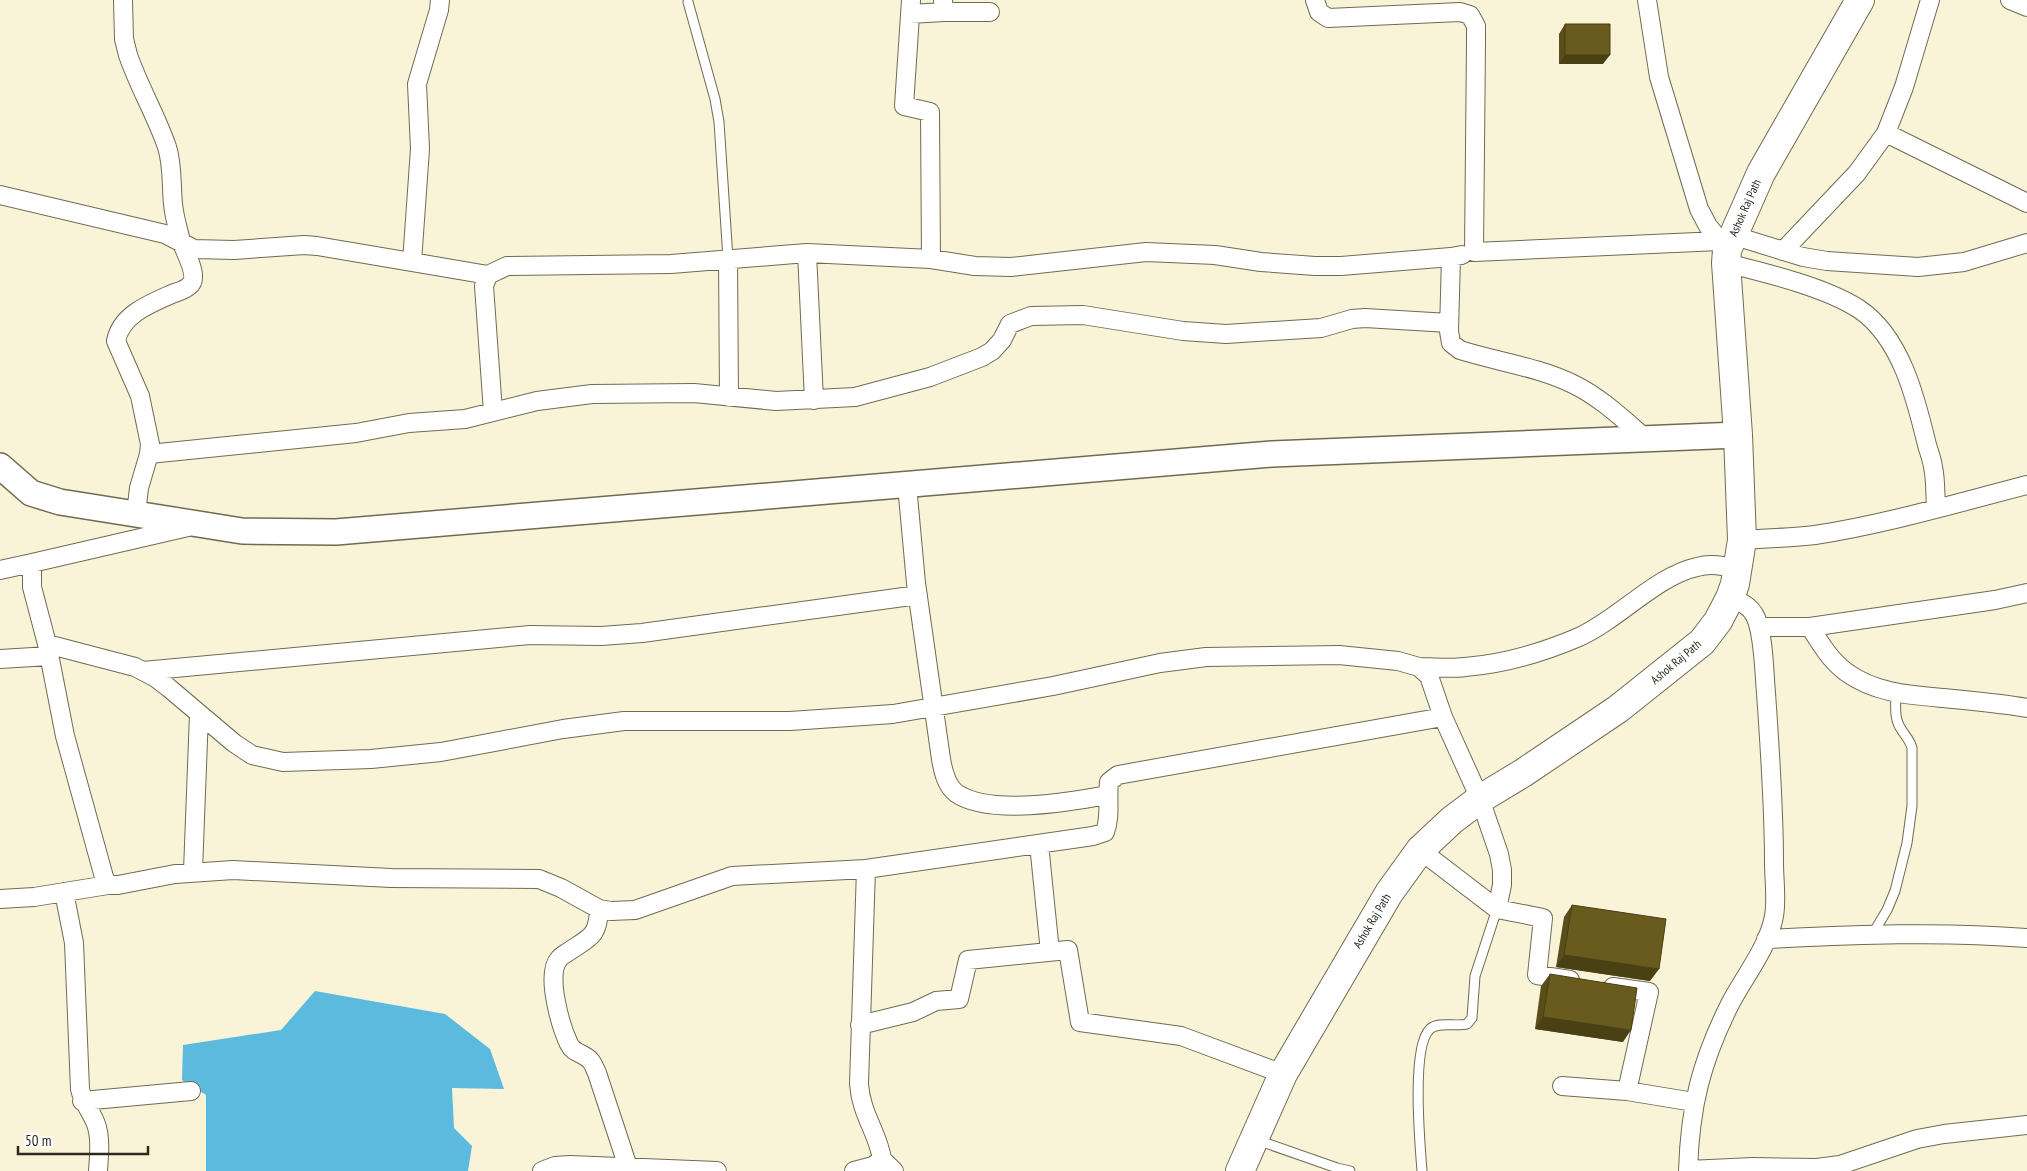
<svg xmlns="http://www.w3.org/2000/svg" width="2027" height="1171" viewBox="0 0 2027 1171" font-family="'PT Sans Narrow',sans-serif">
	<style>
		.water { fill: #5dbadf }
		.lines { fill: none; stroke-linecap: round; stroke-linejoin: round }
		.service-casing { stroke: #706a52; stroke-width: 11 }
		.minor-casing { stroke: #706a52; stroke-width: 20 }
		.secondary-casing { stroke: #706a52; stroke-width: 28 }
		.primary-casing { stroke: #706a52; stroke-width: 30 }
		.service { stroke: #fff; stroke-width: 9 }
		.minor { stroke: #fff; stroke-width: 18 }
		.secondary { stroke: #fff; stroke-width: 25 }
		.primary { stroke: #fff; stroke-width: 28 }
		.wall { fill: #594e19 }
		.shaded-wall { fill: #494014 }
		.building { fill: #685b1d; stroke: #494014 }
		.labels { text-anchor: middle; stroke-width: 5; stroke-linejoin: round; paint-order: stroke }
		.street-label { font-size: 12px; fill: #2c291f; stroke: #fff }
	</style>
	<rect width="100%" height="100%" fill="#f9f4d8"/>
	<!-- water -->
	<path class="water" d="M315 991 445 1014 490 1049 504 1089 452 1088 454 1128 472 1146 468 1171H206V1095L182 1080 183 1045 281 1030Z"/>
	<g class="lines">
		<defs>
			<path id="service" d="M688 2 715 99 719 122 728 259
				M1872 935 1887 910 1895 891 1907 843 1912 806V748C1909 737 1901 732 1898 723 1894 714 1896 703 1896 693
				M1257 1140 1337 1168 1350 1171
				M1422 1171C1420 1145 1411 1046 1430 1029 1438 1021 1456 1027 1467 1024L1472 1018 1475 976 1497 909"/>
			<path id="minor" d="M123 0 124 39 128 55C139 87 156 115 167 147 173 166 171 184 173 204 174 215 177 226 180 237 183 250 201 277 189 286 185 290 177 292 172 294 149 304 121 315 116 341L140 396 150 444 149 454 139 488 136 514
				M911 0 904 106 930 112 931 259
				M1315 0 1319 12 1328 18 1460 12 1470 15 1476 26V42L1474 252 1719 241
				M1647 0 1659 77 1699 209 1708 226 1725 247
				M2010 0 2027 7
				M944 12H990
				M910 14 944 12 943 0
				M1886 133 1904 87 1930 0
				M0 195 165 234 194 249 234 250 304 245 317 246 488 275
				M1732 235 1803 257 1827 261 1918 267 1964 262 2027 243
				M1783 251 1857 173 1886 133 2027 203
				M807 253 814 400
				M1462 255 1451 257 1449 331 1451 343 1460 350C1498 362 1539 367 1575 385 1601 398 1623 419 1645 438
				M728 259 729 397
				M412 262 420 149 417 84 439 10 440 0
				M1726 263C1766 273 1825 287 1859 309 1901 337 1916 399 1927 445 1929 452 1932 459 1933 467 1936 480 1935 495 1936 508
				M493 412 484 286 488 275 507 266 671 264 807 253 931 259 975 266 1011 267 1146 252 1215 255 1261 262 1315 266H1341L1451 257
				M149 454 356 433 409 423 465 419 537 401 592 394 694 393 776 401 855 397 930 377 982 357 992 351 1002 340 1010 324 1031 316 1083 315 1183 331 1226 334 1321 328 1352 319 1365 318 1449 323
				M907 485 916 583 941 759C943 771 946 785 956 793 989 816 1070 802 1107 795
				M188 527 32 563V587L47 644 65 736 104 877 108 885H118L175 874 233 870 391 878 539 879 561 888 599 909 611 911 635 910 732 876 866 869 859 1084C861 1114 878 1133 882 1159L873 1166 854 1171
				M1742 540C1766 538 1791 538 1815 535 1886 524 1957 503 2027 485
				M0 570 32 563
				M1759 627H1810L1995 600 2027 593
				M1810 627C1820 643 1830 660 1846 672 1875 693 1908 695 1944 698 1971 701 1999 703 2027 708
				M47 644 135 667 156 678 169 688 234 743 252 755 283 762 371 759 441 752 563 729 624 721H790L893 714 1053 686 1160 663 1206 657 1339 655 1398 661 1419 667 1429 676 1443 717
				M0 659 49 656
				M1419 667C1434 667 1450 669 1465 667 1503 664 1544 652 1579 637 1619 619 1656 576 1697 567 1711 563 1724 566 1738 569
				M143 671 530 635 601 636 642 633 918 595
				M1039 844 1050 952
				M1420 850 1497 909 1543 918 1537 975 1570 980
				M866 869 1093 836 1105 832C1111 816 1107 799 1109 782L1118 775 1443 717 1480 799 1499 854 1502 870V885L1497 909
				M193 871 199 714
				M64 892 74 943 80 1089C83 1103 91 1111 96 1124 101 1138 99 1156 98 1171
				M0 899 34 897 108 885
				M599 909C598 937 590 937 568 952 565 954 561 956 559 959 545 974 561 1027 569 1044 573 1053 583 1053 590 1060 593 1063 595 1069 597 1073L628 1167
				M1766 939C1854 935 1940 931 2027 938
				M1613 987 1649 992 1627 1091 1694 1102
				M860 1025 913 1012 936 1001 959 999 968 960 1068 950 1080 1022 1181 1036 1283 1074
				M1562 1086 1627 1091
				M82 1101 191 1091
				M882 1159 894 1171
				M1688 1170 1753 1167 1817 1168 1840 1165 1917 1139 1944 1134 2027 1125
				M542 1171 555 1166 570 1165 717 1171
				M1688 1171C1690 1106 1701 1062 1730 1004 1744 977 1769 946 1774 916 1777 899 1774 880 1774 863 1774 806 1770 750 1766 693 1764 672 1764 637 1756 618 1751 606 1741 602 1730 598"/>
			<path id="secondary" d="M0 466 31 493 60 502 242 531 336 532 1272 454 1738 435"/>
			<path id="primary" d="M1240 1171 1283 1074 1389 893 1420 850 1452 820 1480 799 1523 773 1618 709 1702 642 1718 621 1730 598 1735 584 1742 540 1738 435 1726 263 1727 250 1761 173 1860 0"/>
		</defs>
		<!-- service casing -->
		<use href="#service" class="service-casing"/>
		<!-- minor casing -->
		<use href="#minor" class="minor-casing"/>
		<!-- secondary casing -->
		<use href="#secondary" class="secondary-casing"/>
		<!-- primary casing -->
		<use href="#primary" class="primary-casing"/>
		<!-- service -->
		<use href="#service" class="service"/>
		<!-- minor -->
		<use href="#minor" class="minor"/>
		<!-- secondary -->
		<use href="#secondary" class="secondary"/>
		<!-- primary -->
		<use href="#primary" class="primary"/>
	</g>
	<!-- wall -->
	<path class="wall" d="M1565 24 1603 64H1559V34Z
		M1572 905 1650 981 1556 967 1564 917Z
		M1550 974 1623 1042 1535 1029 1541 986Z"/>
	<!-- shaded-wall -->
	<path class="shaded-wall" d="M1565 55H1610L1603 64H1559Z
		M1564 955 1659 969 1650 981 1556 967Z
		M1543 1017 1631 1030 1623 1042 1535 1029Z"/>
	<!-- building -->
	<path class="building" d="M1565 24H1610V55H1565Z
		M1572 905 1666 919 1659 969 1564 955Z
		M1550 974 1637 988 1631 1030 1543 1017Z"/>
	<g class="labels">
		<!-- street labels -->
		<g class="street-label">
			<text transform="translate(1745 208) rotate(-66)" y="4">Ashok Raj Path</text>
			<text transform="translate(1676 662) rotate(-40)" y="4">Ashok Raj Path</text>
			<text transform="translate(1372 921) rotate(-59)" y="4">Ashok Raj Path</text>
		</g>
	</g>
	<!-- scale -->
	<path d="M18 1146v8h130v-8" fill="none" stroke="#2c291f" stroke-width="2.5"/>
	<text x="25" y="1146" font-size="15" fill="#2c291f" stroke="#ffffff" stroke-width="4" paint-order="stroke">50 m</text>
</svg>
